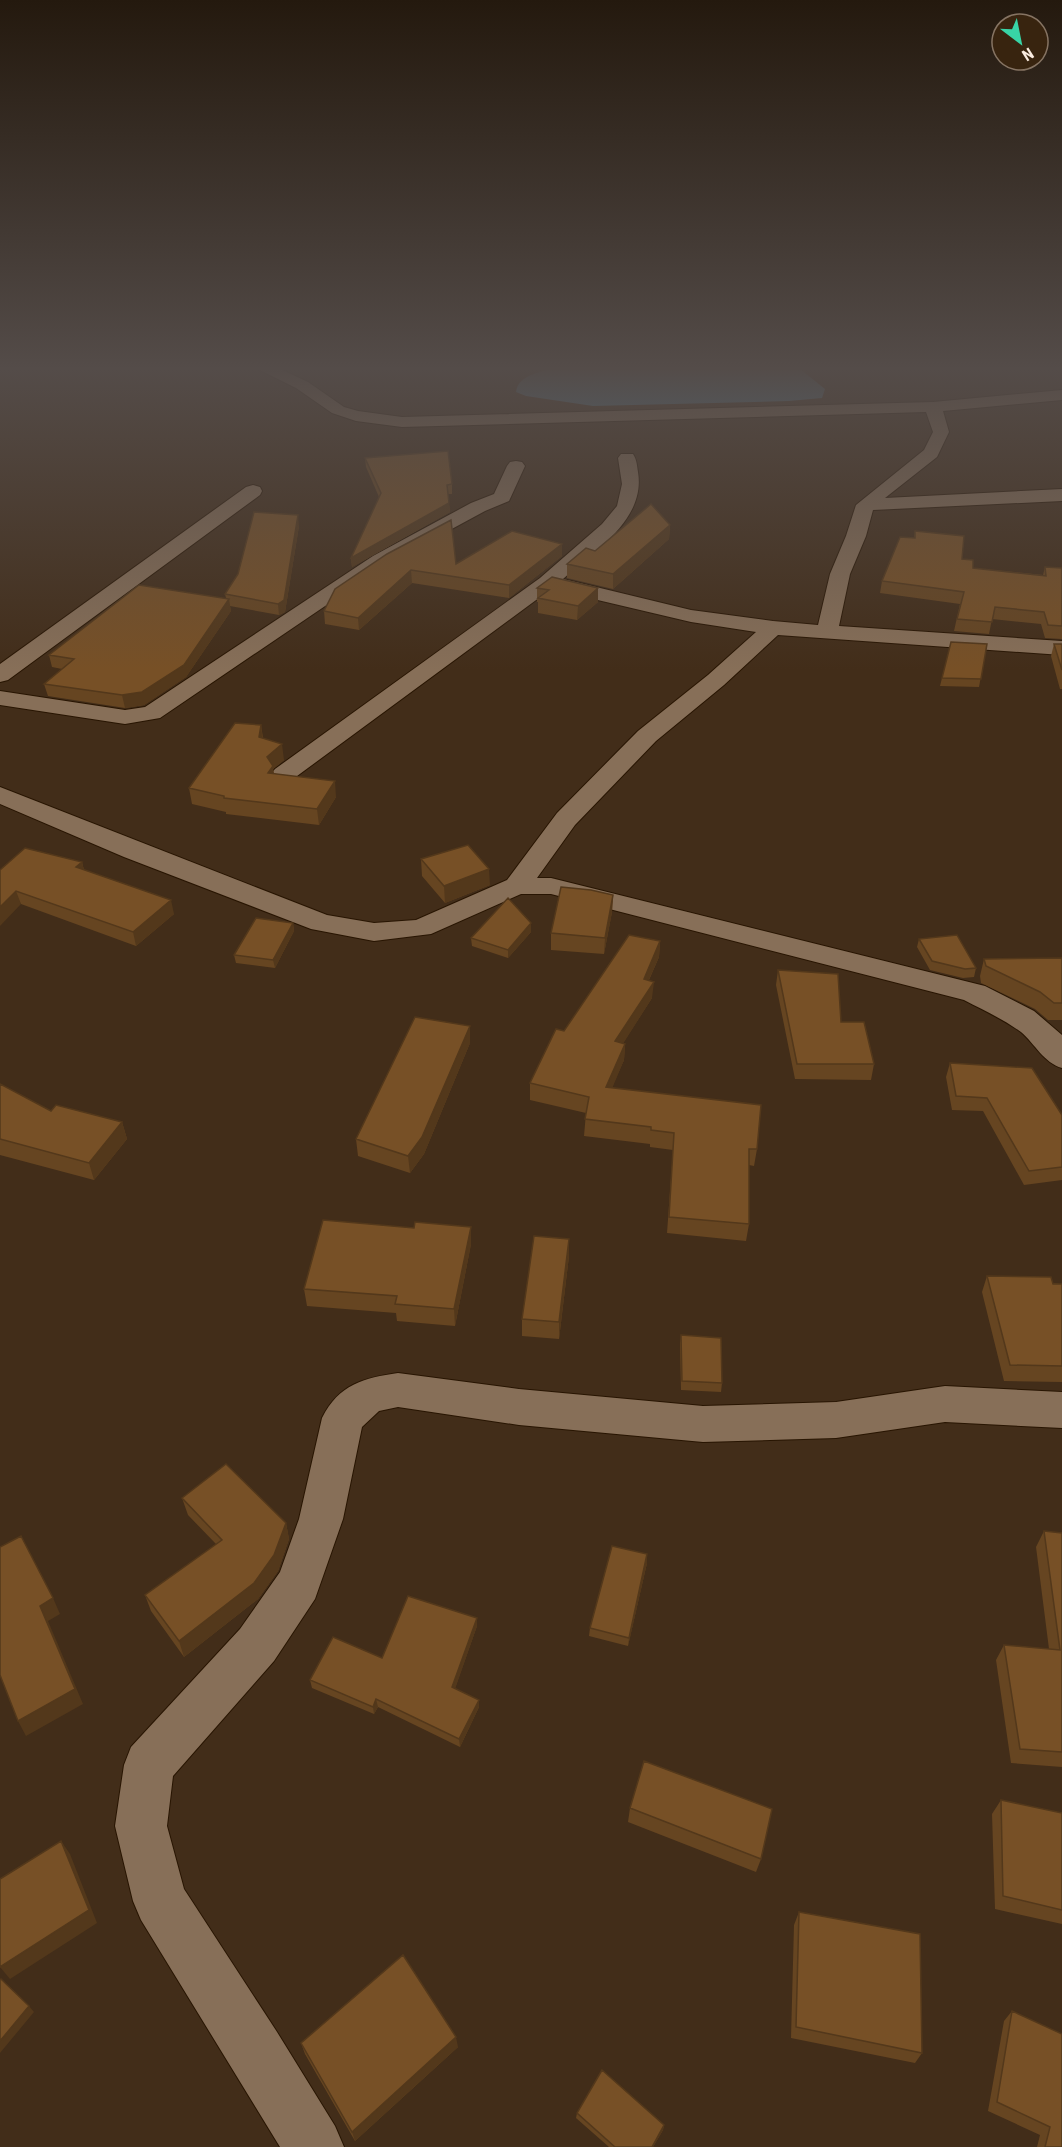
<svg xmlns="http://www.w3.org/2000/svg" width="1062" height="2147" viewBox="0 0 1062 2147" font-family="'Roboto Condensed',sans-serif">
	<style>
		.water { fill: #4f88a8 }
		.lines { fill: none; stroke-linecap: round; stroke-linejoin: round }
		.minor-casing { stroke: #281502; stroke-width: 2 }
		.minor { fill: #876f58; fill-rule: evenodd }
		.wall { fill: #664521 }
		.shaded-wall { fill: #53381b }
		.building { fill: #775026; stroke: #53381b; stroke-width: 1.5 }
	</style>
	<rect width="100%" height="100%" fill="#422d19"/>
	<!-- water -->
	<path class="water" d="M550 369H800L825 389 822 398 789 401 593 406 526 396 516 392C518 376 537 373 550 369Z"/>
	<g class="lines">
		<defs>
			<path id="minor" d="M258 369H280L308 382 344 407 358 411 402 417 933 402 1062 390V400L943 411 949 432 937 457 885 498 1062 489V501L873 510 866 536 850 574 839 626 1062 641V655L778 635 724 685 656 741 575 825 537 878H551L985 986 1034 1011 1062 1035V1068C1044 1063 1035 1044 1021 1032 1003 1019 983 1010 964 1000L551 894H521L431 934 374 941 311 929 124 857 0 804V787L327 915 374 923 416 920 507 880 557 813 638 731 708 675 756 632 691 622 551 589 293 779 284 782 275 779 271 774 275 769 540 578 602 524 617 506 622 484 618 458 621 454H633C637 460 637 466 638 472 646 520 594 551 563 579L691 610 773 621 818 625 830 574 846 536 856 505 924 450 933 432 926 412 402 427 356 421 332 413 296 388Z
				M516 461 522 462 525 466 509 501 485 511 387 564 160 718 125 724 0 705V691L125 710 145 707 373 556 471 503 494 494 507 466 510 462Z
				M253 485 260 487 262 491 260 495 8 680 0 682V664L246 487Z
				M398 1373 519 1389 703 1406 836 1402 945 1386 1062 1392V1428L945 1422 836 1438 703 1442 519 1425 398 1407 379 1411 362 1427 343 1519 315 1599 274 1661 173 1776 167 1826 184 1889 277 2032 335 2126 344 2147H280L141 1920 133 1901 115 1826 124 1765 131 1747 240 1629 280 1572 299 1519 322 1418C339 1384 364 1378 398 1373Z"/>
		</defs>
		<!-- minor casing -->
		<use href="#minor" class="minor-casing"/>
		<!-- minor -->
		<use href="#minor" class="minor"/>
	</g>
	<!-- wall -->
	<path class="wall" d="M365 458 452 484V494H448L450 512 352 567 351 558 379 497 366 467Z
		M670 525 669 539 613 589 567 578V564L595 551Z
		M299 526 285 612 279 615 230 606 231 611 186 677 144 705 125 708 48 696 44 684 62 669 52 667 49 655 226 598 225 594Z
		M915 531 962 559 973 568 1043 575 1045 567 1062 568V639L1045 638 1041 624 992 619 989 634 954 631 960 604 880 593 882 581 914 538Z
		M562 544V556L509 598 412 583 359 630 325 624 324 611 387 554 456 564Z
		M537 588H598V602L577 620 538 613V602H537Z
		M951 642 987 644 979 687 940 686Z
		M1054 644H1062V689H1060L1051 656Z
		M261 725 263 738 284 760 273 769 274 773 336 797 319 825 226 814V812L192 804 189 788Z
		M421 859 490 885 445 903 422 876Z
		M82 862 84 870 174 914 136 946 21 904 0 870Z
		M613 895 612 912 604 954 551 950V933Z
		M293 923 294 931 275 968 236 963 234 955Z
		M531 932 508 958 472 946 471 938Z
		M919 939 976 968 974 977 963 978 930 970 917 947Z
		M660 941 659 957 649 980 652 998 623 1043 625 1044 624 1060 612 1087 757 1149 754 1166 749 1165V1224L746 1241 667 1233 673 1150 650 1147V1144L584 1136 586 1113 530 1100V1083L564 1031Z
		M1062 958V1020H1048L1035 1009 981 983 980 976 984 959Z
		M778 970 841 1022 874 1064 871 1080 795 1079 776 985Z
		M470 1043 424 1154 410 1173 358 1156 356 1139Z
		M950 1063 1062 1115V1180L1024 1185 983 1111 952 1110 946 1077Z
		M0 1084 51 1111 122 1122 127 1139 94 1180 0 1155Z
		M569 1239V1256L559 1339 522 1336V1319Z
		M471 1244 455 1326 397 1321 396 1313 307 1306 304 1289Z
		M987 1276 1062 1284V1382L1004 1381 982 1292Z
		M681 1335 722 1383 721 1392 681 1390 680 1344Z
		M182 1498 286 1523 289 1539 278 1571 258 1599 184 1657 151 1611 145 1595 216 1544 188 1515Z
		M1044 1531 1062 1533V1767L1011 1763 996 1660 1004 1645 1049 1649 1036 1547Z
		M647 1563 628 1646 589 1636 590 1628Z
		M477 1626 455 1688 479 1707 460 1747 378 1707 374 1714 312 1688 310 1680 382 1658Z
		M1001 1800 1062 1813V1924L995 1909 992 1814Z
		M630 1808 761 1859 756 1872 628 1822Z
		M799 1912 922 2053 915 2063 791 2038 794 1925Z
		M1012 2011 1062 2147H1037L1040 2135 988 2111 1004 2021Z
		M301 2043 458 2047 355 2141 305 2054Z
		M577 2113 664 2125 663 2130 653 2147H609L576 2118Z"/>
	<!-- shaded-wall -->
	<path class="shaded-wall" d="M449 503 450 512 352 567 351 558Z
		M298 515 299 526 285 612 279 615 278 604Z
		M670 525 669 539 613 589V574Z
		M562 544V556L509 598V585Z
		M411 570 412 583 359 630 358 618Z
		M598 588V602L577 620 578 606Z
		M229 599 231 611 186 677 144 705 125 708 122 695Z
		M261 725 263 741 259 737Z
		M282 744 284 760 273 769 275 781 271 789 267 757Z
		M335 781 336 797 319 825 317 809Z
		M82 862 85 875 76 867Z
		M489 869 490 885 445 903 444 886Z
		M16 891 21 904 0 926V907Z
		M613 895 612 912 604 954 605 938Z
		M171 900 174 914 136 946 133 932Z
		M293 923 294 931 275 968 273 960Z
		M531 923V932L508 958V950Z
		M660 941 659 957 642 995 644 979Z
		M654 982 652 998 614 1058 615 1041Z
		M470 1026V1043L424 1154 410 1173 408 1156Z
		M625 1044 624 1060 606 1103V1087Z
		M122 1122 127 1139 94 1180 89 1163Z
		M471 1227V1244L455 1326 454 1309Z
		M569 1239V1256L559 1339V1322Z
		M286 1523 289 1539 278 1571 258 1599 184 1657 179 1641Z
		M647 1554V1563L628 1646 629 1638Z
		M53 1598 60 1614 48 1621 83 1704 26 1736 18 1721 40 1606Z
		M477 1618V1626L453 1695 452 1687Z
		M376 1699 378 1707 374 1714 373 1707Z
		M479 1700V1707L460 1747 459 1739Z
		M61 1841 70 1854 97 1923 10 1979 0 1967Z
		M29 2006 34 2012 0 2053V2041Z
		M456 2037 458 2047 355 2141 352 2132Z
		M664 2125 663 2130 653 2147H652Z"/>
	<!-- building -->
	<path class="building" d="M448 451 452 484 447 485 449 503 351 558 381 493 365 458Z
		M651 504 670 525 613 574 567 564 586 548 595 551Z
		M254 512 298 515 284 600 278 604 225 594 238 574Z
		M451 520 456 564 512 531 562 544 509 585 411 570 358 618 324 611 335 589 387 554Z
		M915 531 964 536 962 559 973 560V568L1046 576 1045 567 1062 568V626L1048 625 1044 612 995 607 992 622 957 619 964 592 882 581 900 537 915 538Z
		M552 577 598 588 578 606 538 598 549 590 537 588Z
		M139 585 229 599 184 665 142 692 122 695 44 684 74 659 49 655Z
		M951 642 987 644 981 679 942 678Z
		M1054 644H1062V670Z
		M235 723 261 725 259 737 282 744 267 757 273 766 268 773 335 781 317 809 224 798V796L189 788Z
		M468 845 489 869 444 886 421 859Z
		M25 848 82 862 76 867 171 900 133 932 16 891 0 907V870Z
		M561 887 591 890 613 895 605 938 551 933Z
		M508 898 531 923 508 950 471 938Z
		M256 918 293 923 273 960 234 955Z
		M629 935 660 941 644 979 654 982 615 1041 625 1044 606 1087 761 1105 757 1149H749V1224L669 1217 674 1133 651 1130V1127L585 1119 589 1097 530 1083 556 1029 564 1031Z
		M957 935 976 968 965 969 932 961 919 939Z
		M1062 958V1003H1054L1040 992 986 966 984 959Z
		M778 970 838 974 841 1022H864L874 1064H797Z
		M415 1017 470 1026 422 1137 408 1156 356 1139Z
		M950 1063 1032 1068 1062 1115V1167L1029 1171 987 1098 956 1096Z
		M0 1084 51 1111 56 1105 122 1122 89 1163 0 1139Z
		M323 1220 414 1228 415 1222 471 1227 454 1309 395 1304 397 1296 304 1289Z
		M534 1236 569 1239 559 1322 522 1319Z
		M987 1276 1051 1277 1053 1284H1062V1366L1010 1365Z
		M681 1335 721 1338 722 1383 682 1381Z
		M226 1464 286 1523 274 1555 254 1583 179 1641 145 1595 222 1540 182 1498Z
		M1044 1531 1062 1533V1752L1020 1749 1004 1645 1060 1650Z
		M21 1536 53 1598 40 1606 75 1689 18 1721 0 1675V1547Z
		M612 1546 647 1554 629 1638 590 1628Z
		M408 1596 477 1618 452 1687 479 1700 459 1739 376 1699 373 1707 310 1680 333 1637 382 1658Z
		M644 1761 772 1809 761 1859 630 1808Z
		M1001 1800 1062 1813V1910L1003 1896Z
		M61 1841 89 1910 0 1967V1879Z
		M799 1912 920 1934 922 2053 796 2027Z
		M403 1955 456 2037 352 2132 301 2043Z
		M1 1979 29 2006 0 2041V1980Z
		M1012 2011 1062 2034V2147H1045L1050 2127 997 2102Z
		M602 2070 664 2125 652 2147H615L577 2113Z"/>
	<!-- sky -->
	<linearGradient id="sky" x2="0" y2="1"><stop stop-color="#24190e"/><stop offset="0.55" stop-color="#544c49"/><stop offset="1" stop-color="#544c49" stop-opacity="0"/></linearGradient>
	<rect width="1062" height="670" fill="url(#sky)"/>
	<!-- north arrow -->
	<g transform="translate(1020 42) rotate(148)"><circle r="28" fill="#38240f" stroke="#867463" stroke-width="1.5"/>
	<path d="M0-4.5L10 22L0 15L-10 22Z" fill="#38d4a6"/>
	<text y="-9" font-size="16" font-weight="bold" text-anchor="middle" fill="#faece0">N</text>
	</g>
</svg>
